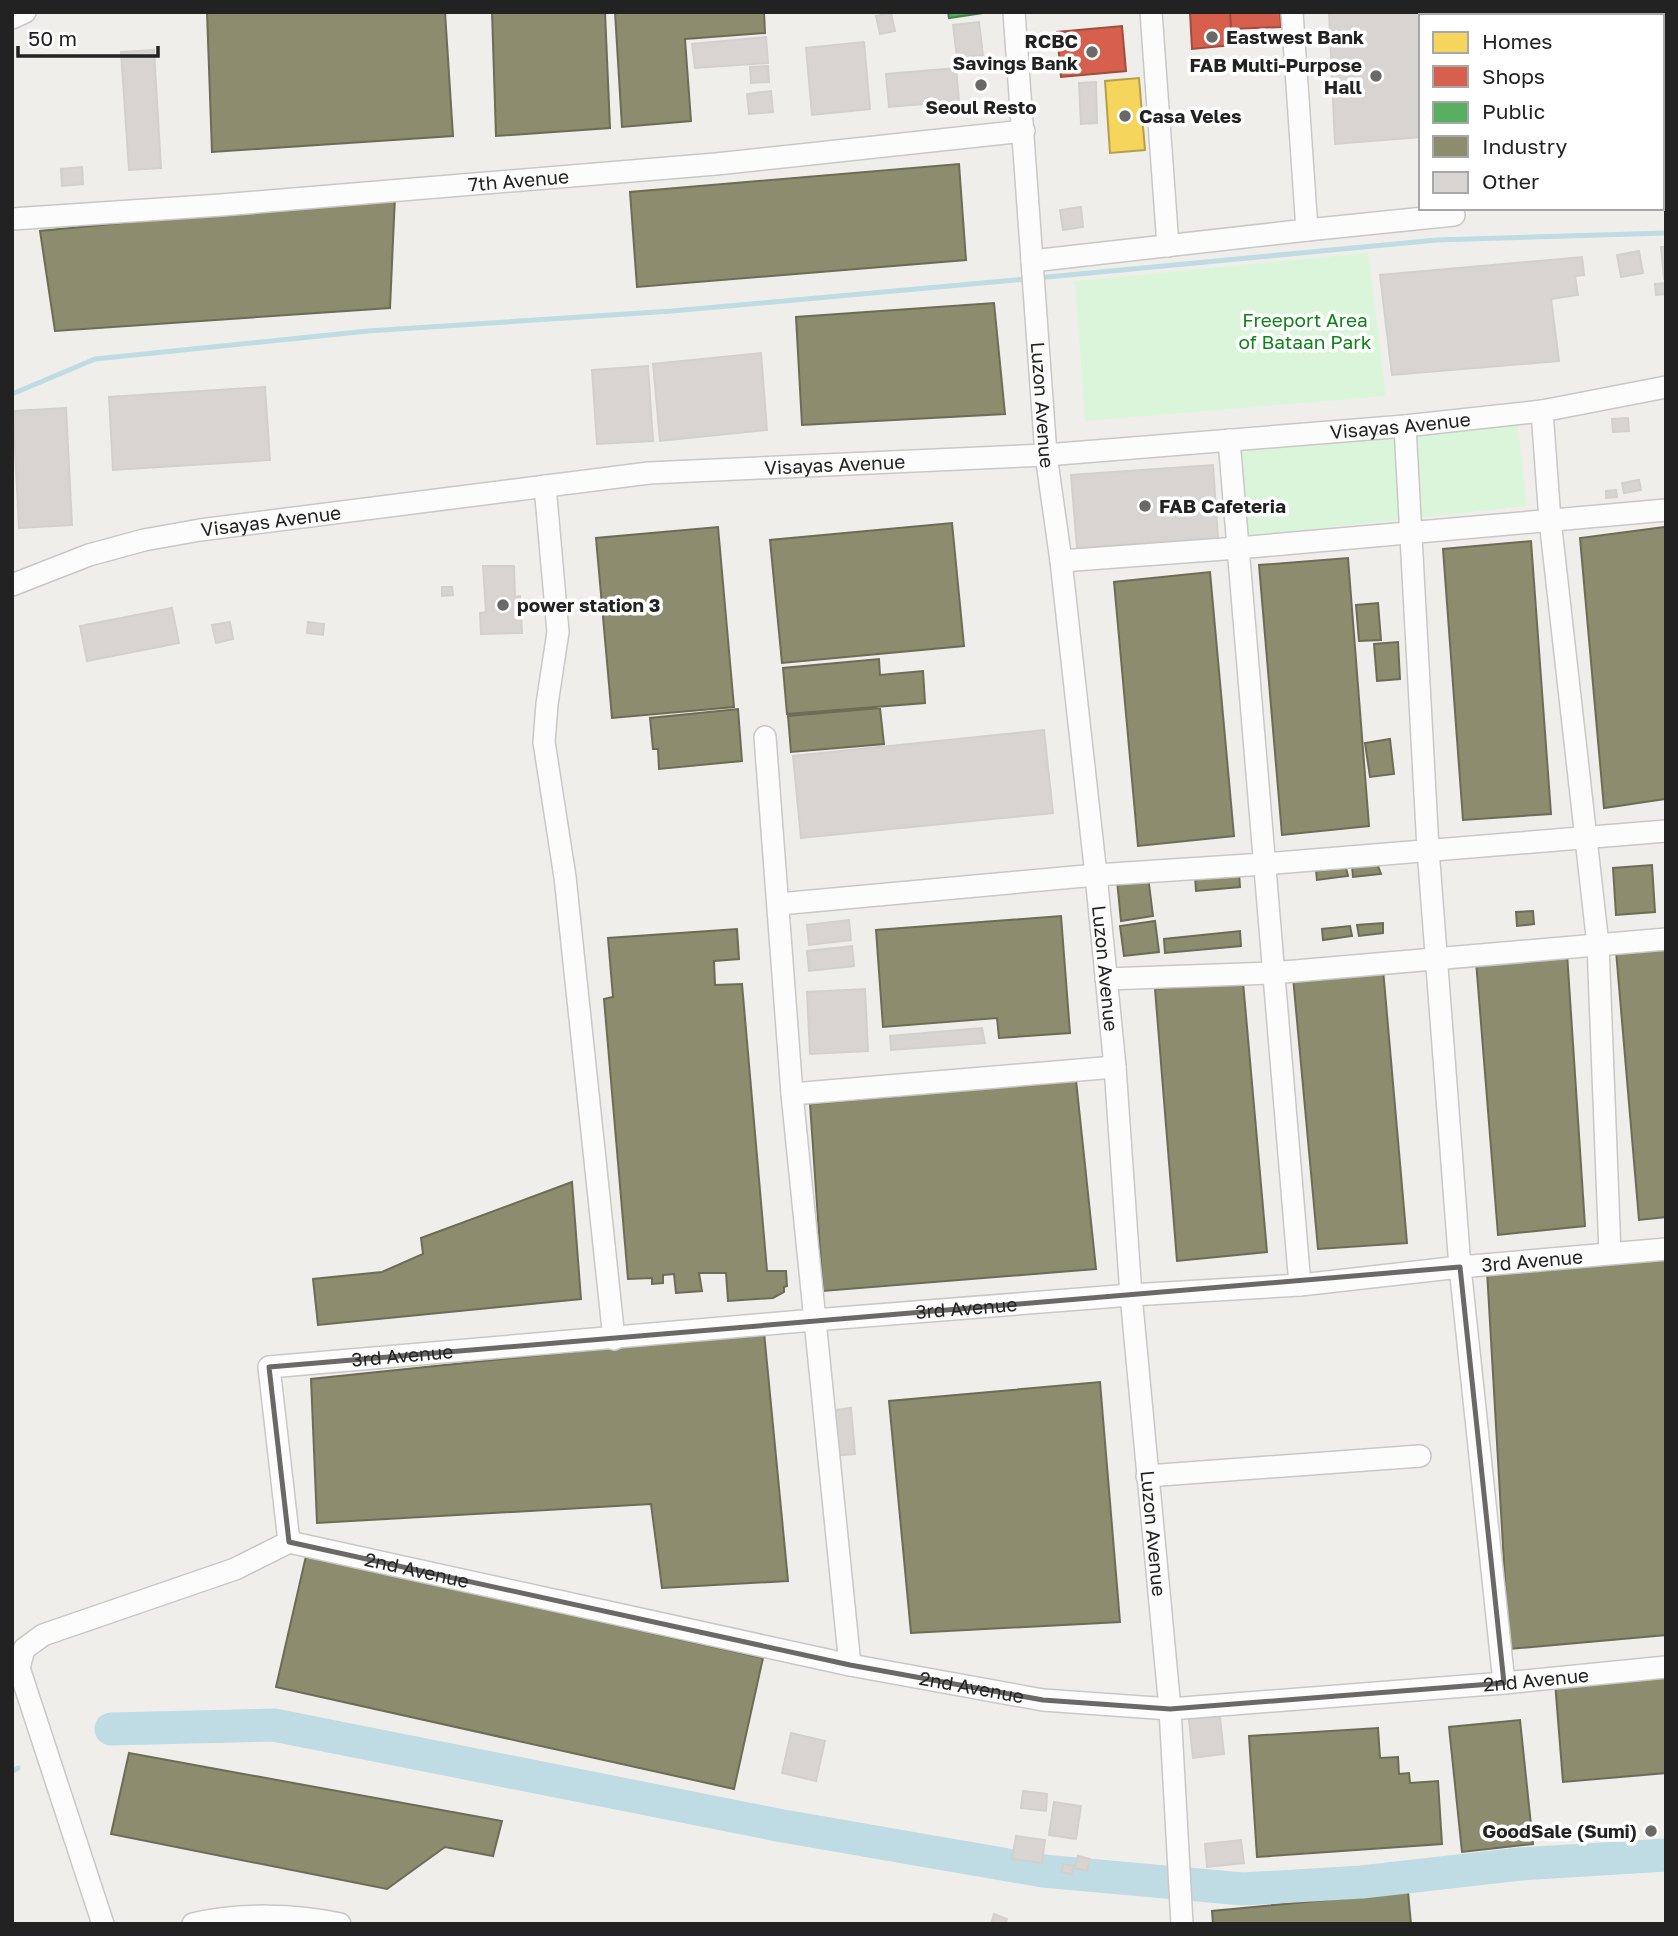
<svg xmlns="http://www.w3.org/2000/svg" width="1678" height="1936" viewBox="0 0 1678 1936" font-family="'Golos Text',sans-serif">
	<style>
		.park { fill: #daf5da }
		.homes { fill: #f6d55c; stroke: #b69f4b; stroke-width: 2 }
		.shops { fill: #d6604d; stroke: #a04d40; stroke-width: 2 }
		.public { fill: #5aae61; stroke: #49844e; stroke-width: 2 }
		.industry { fill: #8c8c6e; stroke: #6c6c57; stroke-width: 2 }
		.lines { fill: none; stroke-linecap: round; stroke-linejoin: round }
		.stream { stroke: #bfdbe3; stroke-width: 5 }
		.river { stroke: #bfdbe3; stroke-width: 33 }
		.building { fill: #d7d4d2; stroke: #d3d0cc; stroke-width: 2 }
		.minor-casing { stroke: #c9c8c7; stroke-width: 24 }
		.minor { stroke: #fdfcfc; stroke-width: 21 }
		.marked { fill: none; stroke: #6a6968; stroke-width: 5; stroke-linejoin: round }
		.poi-dot { fill: #6a6968; stroke: #fff; stroke-width: 2.5 }
		.labels { text-anchor: middle; stroke-width: 7; stroke-linejoin: round; paint-order: stroke }
		.poi-label { font-size: 19px; font-weight: bold; fill: #222; stroke: #fff; text-anchor: start }
		.street-label { font-size: 19px; fill: #222; stroke: #fff }
		.park-label { font-size: 19px; fill: #0c8416; stroke: #fff }
	</style>
	<rect width="100%" height="100%" fill="#f0eeeb"/>
	<!-- park -->
	<path class="park" d="M1368 253 1386 396 1085 421 1075 281Z
		M1517 420 1527 506 1247 536 1239 446Z"/>
	<!-- homes -->
	<path class="homes" d="M1139 78 1145 150 1110 153 1105 81Z"/>
	<!-- shops -->
	<path class="shops" d="M1190 12H1230L1232 45 1192 49Z
		M1230 12H1280L1281 27 1231 29Z
		M1596 12H1631V16H1576Z
		M1122 26 1126 71 1061 77 1057 32Z"/>
	<!-- public -->
	<path class="public" d="M948 12H984V13L949 18Z"/>
	<!-- industry -->
	<path class="industry" d="M207 12H445L453 136 212 152Z
		M492 12H605L610 128 496 136Z
		M615 12H764L765 33 685 39 691 121 622 127Z
		M959 164 966 260 637 287 630 192Z
		M395 196 390 308 55 331 40 231Z
		M994 303 1005 414 802 425 796 317Z
		M952 523 964 646 782 663 770 540Z
		M718 527 734 707 612 718 596 538Z
		M1665 527 1666 799 1604 808 1580 538Z
		M1531 541 1551 814 1463 820 1443 549Z
		M1348 558 1369 826 1282 835 1259 565Z
		M1210 572 1234 836 1138 846 1114 582Z
		M1378 603 1381 640 1359 641 1356 605Z
		M1398 642 1400 679 1377 681 1374 644Z
		M879 659 880 675 923 671 925 703 787 714 783 668Z
		M880 708 884 744 791 752 788 716Z
		M738 709 742 761 659 769 658 749H653L650 718Z
		M1390 739 1394 774 1370 777 1365 743Z
		M1652 865 1655 912 1616 915 1613 868Z
		M1352 866H1378L1381 874 1353 877Z
		M1346 868 1348 876 1317 880 1316 871Z
		M1239 873 1240 887 1196 891 1195 877Z
		M1148 876 1153 916 1121 921 1117 880Z
		M1533 911 1534 924 1517 926 1516 912Z
		M1061 916 1070 1033 999 1038 997 1018 883 1027 876 930Z
		M1155 921 1159 952 1124 956 1120 926Z
		M1383 923V933L1359 936 1357 925Z
		M1350 926 1352 936 1323 940 1322 929Z
		M737 929 739 959 714 961 715 985 742 984 767 1271H786L787 1286 784 1287V1292L773 1298 728 1301 726 1273H699L702 1291 676 1293 674 1274 663 1275V1283L652 1284V1278L628 1279 604 999 613 997 608 938Z
		M1240 931 1241 946 1165 953 1164 939Z
		M1666 947V1217L1639 1220 1616 951Z
		M1567 953 1585 1226 1498 1235 1476 961Z
		M1383 969 1407 1243 1318 1249 1293 977Z
		M1243 982 1267 1252 1177 1261 1155 989Z
		M1076 1080 1096 1269 823 1291 810 1104Z
		M572 1182 581 1299 318 1325 313 1279 382 1272 423 1254 421 1238Z
		M1666 1257V1635L1509 1649 1487 1271Z
		M764 1332 788 1581 662 1588 651 1504 317 1523 311 1379Z
		M1100 1382 1120 1622 911 1633 889 1401Z
		M306 1556 763 1658 734 1789 276 1687Z
		M1666 1672V1773L1563 1782 1555 1682Z
		M1520 1720 1533 1844 1462 1852 1449 1727Z
		M1378 1728 1380 1758 1398 1757 1399 1774 1409 1773 1410 1783 1438 1781 1442 1844 1257 1857 1249 1736Z
		M129 1753 502 1821 493 1856 445 1847 387 1889 111 1834Z
		M1408 1892 1411 1924H1213L1212 1911Z"/>
	<g class="lines">
		<!-- stream -->
		<path class="stream" d="M1037 278 1437 240 1666 233
			M12 394 95 359 368 331 672 311 1027 279
			M12 1772 18 1768"/>
		<!-- river -->
		<path class="river" d="M111 1729 274 1725 783 1826 1043 1871 1243 1889 1362 1882 1520 1864 1666 1855"/>
	</g>
	<!-- building -->
	<path class="building" d="M1329 12H1535V16H1421V137L1335 144Z
		M891 13 895 31 880 34 876 16Z
		M979 22 983 55 957 58 953 25Z
		M766 37 768 63 695 68 692 44Z
		M864 42 870 109 812 115 806 48Z
		M154 50 161 168 129 170 121 52Z
		M768 66 769 82 751 83 750 67Z
		M956 68 959 101 889 107 886 74Z
		M1096 82 1097 123 1081 124 1079 83Z
		M771 91 773 112 749 114 747 94Z
		M82 167 83 184 62 186 61 169Z
		M1081 207 1083 227 1063 230 1060 210Z
		M1661 247H1666V279H1664Z
		M1639 251 1643 273 1621 277 1617 255Z
		M1582 257 1584 275 1575 276 1578 295 1551 299 1559 361 1392 375 1380 275Z
		M1666 283V294L1656 295 1655 284Z
		M761 353 767 430 660 441 653 364Z
		M648 366 653 441 597 444 592 370Z
		M265 387 270 460 113 470 109 397Z
		M66 408 72 525 19 528 13 411Z
		M1628 418 1629 431 1613 432 1612 419Z
		M1213 465 1218 538 1077 548 1071 475Z
		M1639 480 1641 490 1624 493 1622 483Z
		M1616 490 1617 497 1606 498V491Z
		M483 566H514L515 597 520 596 522 633 481 634 480 613 486 612Z
		M442 587H452L453 595 442 596Z
		M172 608 179 643 87 661 80 626Z
		M230 622 233 639 216 643 212 625Z
		M308 622 324 624 323 635 307 633Z
		M1044 730 1053 813 801 838 793 756Z
		M849 920 851 940 809 945 807 925Z
		M852 946 854 966 809 971 807 951Z
		M865 989 868 1051 810 1054 807 992Z
		M982 1028 985 1043 891 1050 890 1036Z
		M851 1408 855 1454 833 1456 828 1411Z
		M1219 1708 1224 1754 1193 1758 1188 1711Z
		M791 1733 825 1741 816 1781 782 1773Z
		M1023 1791 1047 1794 1046 1811 1021 1808Z
		M1054 1802 1081 1806 1076 1839 1049 1835Z
		M1016 1836 1045 1840 1042 1863 1012 1859Z
		M1241 1840 1244 1863 1207 1867 1205 1844Z
		M1078 1856 1090 1859 1087 1871 1075 1868Z
		M1063 1864 1074 1866 1072 1874 1061 1872Z
		M994 1914 1007 1919 1005 1924H991Z"/>
	<g class="lines">
		<defs>
			<g id="minor">
				<path id="s1" d="M1014 12 1046 455 1061 561 1096 875 1115 1067 1131 1295 1170 1709 1182 1924"/>
				<path d="M1151 12 1168 246"/>
				<path d="M12 18 25 12"/>
				<path id="s2" d="M12 219 221 205 716 164 1024 131"/>
				<path d="M1307 230 1454 215"/>
				<path d="M1032 261 1307 230 1292 12"/>
				<path d="M1542 411 1550 520 1598 945 1610 1253"/>
				<path d="M1405 426 1428 849 1460 1267 1504 1683"/>
				<path d="M1229 440 1300 1285"/>
				<path d="M545 486 558 632 547 704 544 742 565 877 614 1339"/>
				<path d="M1061 561 1238 548 1666 510"/>
				<path id="s3" d="M12 585 89 555 144 540 200 530 649 473 1046 455 1405 426 1542 411 1666 387"/>
				<path d="M765 737 792 1094 850 1665"/>
				<path d="M779 904 1096 875 1264 864 1666 831"/>
				<path d="M1106 979 1272 973 1666 939"/>
				<path d="M792 1094 1115 1067"/>
				<path d="M1147 1476 1420 1456"/>
				<path id="s4" d="M289 1542 850 1665 1043 1700 1170 1709 1504 1683 1666 1667"/>
				<path id="s5" d="M103 1924 19 1668 24 1649 43 1635 235 1569 289 1542 269 1367 814 1320 1131 1295 1300 1285 1460 1267 1666 1249"/>
				<path d="M193 1924C236 1913 297 1914 340 1924"/>
			</g>
		</defs>
		<!-- minor casing -->
		<use href="#minor" class="minor-casing"/>
		<!-- minor -->
		<use href="#minor" class="minor"/>
	</g>
	<!-- marked area -->
	<path class="marked" d="M1460 1267 1504 1683 1170 1709 1043 1700 850 1665 289 1542 269 1367Z"/>
	<!-- markers -->
	<g class="poi-dot">
		<circle cx="1212" cy="37" r="7"/>
		<circle cx="1092" cy="52" r="7"/>
		<circle cx="1376" cy="76" r="7"/>
		<circle cx="981" cy="85" r="7"/>
		<circle cx="1125" cy="116" r="7"/>
		<circle cx="1145" cy="506" r="7"/>
		<circle cx="503" cy="605" r="7"/>
		<circle cx="1651" cy="1831" r="7"/>
	</g>
	<g class="labels">
		<!-- poi labels -->
		<g class="poi-label">
			<text x="1226" y="44">Eastwest Bank</text>
			<text x="1078" y="48" text-anchor="end">RCBC<tspan x="1078" dy="22">Savings Bank</tspan></text>
			<text x="1362" y="72" text-anchor="end">FAB Multi-Purpose<tspan x="1362" dy="22">Hall</tspan></text>
			<text x="981" y="114" text-anchor="middle">Seoul Resto</text>
			<text x="1139" y="123">Casa Veles</text>
			<text x="1159" y="513">FAB Cafeteria</text>
			<text x="517" y="612">power station 3</text>
			<text x="1637" y="1838" text-anchor="end">GoodSale (Sumi)</text>
		</g>
		<!-- street labels -->
		<g class="street-label">
			<text dy="7" stroke="none"><textPath href="#s2" startOffset="508">7th Avenue</textPath></text>
			<text dy="7" stroke="none"><textPath href="#s1" startOffset="394">Luzon Avenue</textPath></text>
			<text dy="7" stroke="none"><textPath href="#s3" startOffset="1402">Visayas Avenue</textPath></text>
			<text dy="7" stroke="none"><textPath href="#s3" startOffset="835">Visayas Avenue</textPath></text>
			<text dy="7" stroke="none"><textPath href="#s3" startOffset="268">Visayas Avenue</textPath></text>
			<text dy="7" stroke="none"><textPath href="#s1" startOffset="961">Luzon Avenue</textPath></text>
			<text dy="7" stroke="none"><textPath href="#s5" startOffset="2020">3rd Avenue</textPath></text>
			<text dy="7" stroke="none"><textPath href="#s5" startOffset="1452">3rd Avenue</textPath></text>
			<text dy="7" stroke="none"><textPath href="#s5" startOffset="886">3rd Avenue</textPath></text>
			<text dy="7" stroke="none"><textPath href="#s1" startOffset="1528">Luzon Avenue</textPath></text>
			<text dy="7" stroke="none"><textPath href="#s4" startOffset="131">2nd Avenue</textPath></text>
			<text dy="7" stroke="none"><textPath href="#s4" startOffset="1265">2nd Avenue</textPath></text>
			<text dy="7" stroke="none"><textPath href="#s4" startOffset="698">2nd Avenue</textPath></text>
		</g>
		<!-- park labels -->
		<g class="park-label">
			<text x="1305" y="327">Freeport Area<tspan x="1305" dy="22">of Bataan Park</tspan></text>
		</g>
	</g>
	<!-- border -->
	<rect width="1678" height="1936" fill="none" stroke="#222222" stroke-width="28"/>
	<!-- legend -->
	<rect x="1419" y="14" width="245" height="196" fill="#ffffff" stroke="#a7a7a7" stroke-width="2"/>
	<rect x="1433" y="32" width="35" height="21" fill="#f6d55c" stroke="#a7a7a7" stroke-width="2"/>
	<text x="1482" y="49" font-size="21" fill="#222222">Homes</text>
	<rect x="1433" y="66" width="35" height="21" fill="#d6604d" stroke="#a7a7a7" stroke-width="2"/>
	<text x="1482" y="84" font-size="21" fill="#222222">Shops</text>
	<rect x="1433" y="102" width="35" height="21" fill="#5aae61" stroke="#a7a7a7" stroke-width="2"/>
	<text x="1482" y="119" font-size="21" fill="#222222">Public</text>
	<rect x="1433" y="136" width="35" height="21" fill="#8c8c6e" stroke="#a7a7a7" stroke-width="2"/>
	<text x="1482" y="154" font-size="21" fill="#222222">Industry</text>
	<rect x="1433" y="172" width="35" height="21" fill="#d7d4d2" stroke="#a7a7a7" stroke-width="2"/>
	<text x="1482" y="189" font-size="21" fill="#222222">Other</text>
	<!-- scale -->
	<path d="M18 46v10h140v-10" fill="none" stroke="#222222" stroke-width="3.5"/>
	<text x="28" y="46" font-size="21" fill="#222222" stroke="#ffffff" stroke-width="5" paint-order="stroke">50 m</text>
</svg>
